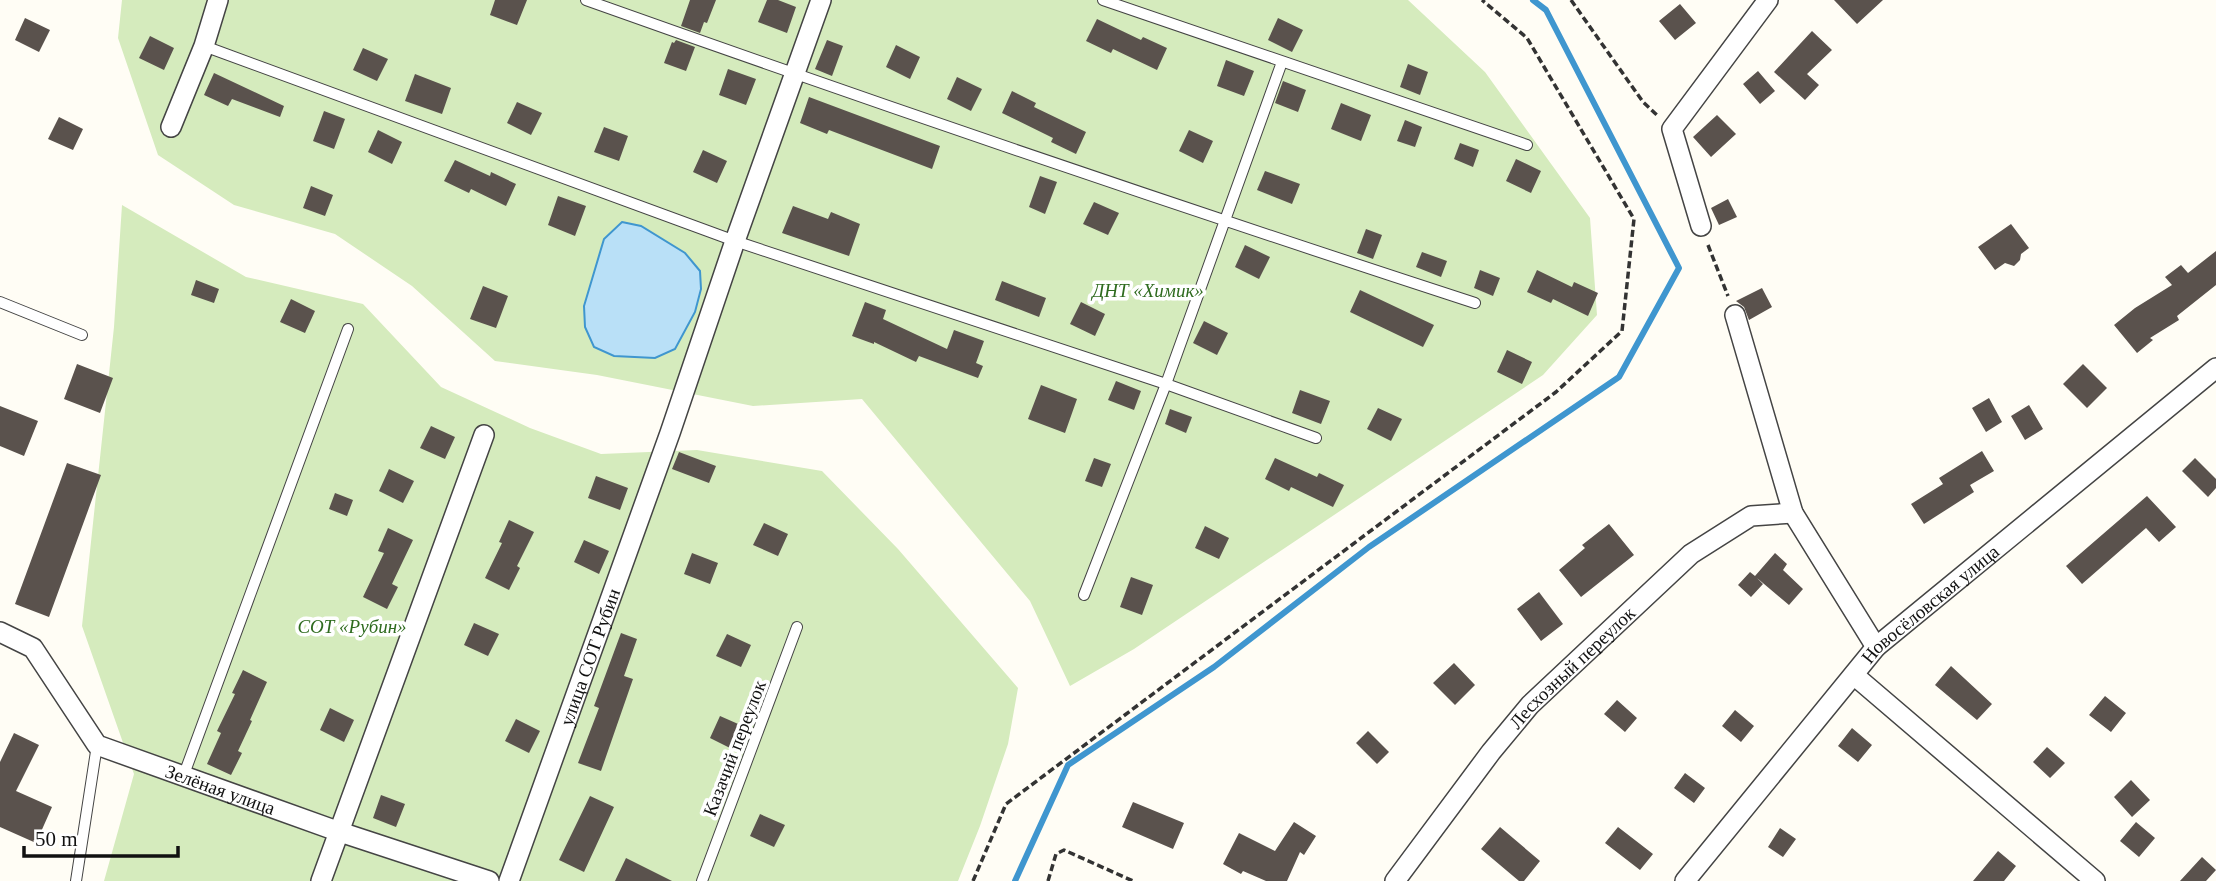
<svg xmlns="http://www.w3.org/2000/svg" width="2216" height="881" viewBox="0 0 2216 881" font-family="Georgia,serif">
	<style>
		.green { fill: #d5ebbd }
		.water { fill: #b9e0f7; stroke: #3f96cf; stroke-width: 2 }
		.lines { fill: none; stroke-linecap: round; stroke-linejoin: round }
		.stream { stroke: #3f96cf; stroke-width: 6 }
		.building { fill: #5a524d }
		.service-casing { stroke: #444; stroke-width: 12 }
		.minor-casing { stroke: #444; stroke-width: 22 }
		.path { stroke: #333; stroke-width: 3.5; stroke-dasharray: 7 3.5; stroke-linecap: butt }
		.service { stroke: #fff; stroke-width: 10 }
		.minor { stroke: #fff; stroke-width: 19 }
		.labels { text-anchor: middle; stroke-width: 7; stroke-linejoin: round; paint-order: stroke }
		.park-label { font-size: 19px; font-style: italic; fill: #2f6b1f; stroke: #fff }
		.street-label { font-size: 19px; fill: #111; stroke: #fff }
	</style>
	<rect width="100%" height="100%" fill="#fffdf5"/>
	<!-- green -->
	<path class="green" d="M122 0H1408L1485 72 1590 218 1597 315 1543 375 1134 649 1070 686 1030 601 862 399 753 406 597 375 495 361 412 286 335 234 234 205 158 155 118 38Z
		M122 205 246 277 363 304 441 387 530 428 601 454 697 450 822 471 898 549 1018 688 1008 744 980 826 958 881H104L134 774 82 626 114 327Z"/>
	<!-- water -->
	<path class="water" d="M622 222 641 226 685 253 700 271 701 289 695 312 675 349 655 358 614 356 594 347 585 327 584 306 604 239Z"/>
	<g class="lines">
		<!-- stream -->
		<path class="stream" d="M1015 881 1068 765 1214 667 1369 547 1619 377 1679 268 1546 10 1533 0"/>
	</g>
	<!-- building -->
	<path class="building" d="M495 0H527L517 25 490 15Z
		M690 0H716L707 23 704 22 700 33 681 26Z
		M767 0H778L796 7 787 33 758 22Z
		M1834 0H1883L1857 24Z
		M1680 4 1696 23 1675 40 1659 21Z
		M25 18 50 30 39 52 15 40Z
		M1278 18 1303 30 1292 52 1268 40Z
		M1097 19 1141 40 1143 37 1167 48 1157 70 1113 49 1111 53 1086 41Z
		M1812 31 1832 50 1807 74 1819 85 1805 100 1774 72Z
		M150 36 174 48 164 70 139 58Z
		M676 40 695 47 686 71 664 63 672 42 674 43Z
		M827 40 843 46 832 76 815 69Z
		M896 45 920 57 910 79 886 67Z
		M363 48 388 59 377 81 353 70Z
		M1226 60 1254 71 1244 96 1217 86Z
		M1408 64 1428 72 1420 95 1400 87Z
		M728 69 756 79 746 105 719 95Z
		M1758 71 1775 91 1760 104 1743 84Z
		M214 73 284 106 280 117 232 99 228 106 204 95Z
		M415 74 451 88 442 114 405 101Z
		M957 77 982 89 971 111 947 99Z
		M1283 81 1306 90 1298 112 1275 103Z
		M1012 91 1036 103 1034 107 1086 132 1076 154 1051 142 1053 138 1002 113Z
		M809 97 940 146 932 169 829 130 827 134 800 123Z
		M517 102 542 113 531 135 507 123Z
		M1341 103 1371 115 1361 141 1331 129Z
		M324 111 345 119 334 149 313 141Z
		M1717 115 1736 134 1711 157 1693 137Z
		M59 117 83 129 73 150 48 139Z
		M1405 120 1422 127 1415 147 1397 141Z
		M604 127 628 136 619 161 594 152Z
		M378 130 402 142 392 164 368 152Z
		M1189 130 1213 141 1203 163 1179 151Z
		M1460 143 1479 150 1473 167 1454 159Z
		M703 150 727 161 717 183 693 172Z
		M1516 159 1541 171 1531 193 1506 181Z
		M455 160 490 176 491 172 516 184 506 206 471 189 469 193 444 181Z
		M1265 171 1300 184 1292 204 1257 190Z
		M1040 176 1057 182 1045 214 1029 207Z
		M311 186 333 195 325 216 303 208Z
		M558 196 586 206 575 236 548 225Z
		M1728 199 1737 217 1719 225 1711 208Z
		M1094 202 1119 213 1108 235 1083 224Z
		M793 206 828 219 831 212 860 224 849 256 782 233Z
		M2011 224 2029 248 2021 254 2020 260 2014 266 2005 263 1995 270 1978 247Z
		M1366 229 1382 235 1373 259 1357 253Z
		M1245 245 1270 257 1259 279 1235 267Z
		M2216 251V285L2177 316 2179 320 2150 338 2153 340 2137 353 2114 325 2135 308 2172 285 2165 277 2181 265 2188 273Z
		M1422 252 1447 261 1441 277 1416 267Z
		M1480 270 1500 278 1493 296 1474 288Z
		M1537 270 1572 287 1574 282 1598 293 1588 316 1553 299 1551 303 1527 292Z
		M196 280 219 289 214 303 191 295Z
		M1002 281 1046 298 1039 317 995 300Z
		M483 286 508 296 496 328 470 319Z
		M1762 288 1772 307 1749 320 1744 307 1736 301Z
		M1360 290 1434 325 1423 347 1350 312Z
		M291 299 315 311 305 333 280 322Z
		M865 302 886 310 883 319 947 349 954 330 984 341 976 363 983 366 978 378 919 356 916 362 874 342V344L852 336Z
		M1081 302 1105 314 1095 336 1070 324Z
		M1204 321 1228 333 1217 355 1193 343Z
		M1507 350 1532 362 1522 384 1497 372Z
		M77 364 113 378 100 413 64 399Z
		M2083 364 2107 388 2087 408 2063 384Z
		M1116 381 1141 391 1134 410 1108 400Z
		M1041 385 1077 399 1065 433 1028 419Z
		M1300 390 1330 401 1321 424 1292 413Z
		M1989 398 2002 422 1986 432 1972 408Z
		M2029 405 2043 429 2025 440 2011 416Z
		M0 406 38 421 24 456 0 446Z
		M1378 408 1402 419 1391 441 1367 429Z
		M1170 409 1192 417 1186 433 1165 424Z
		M431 426 455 437 445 459 420 448Z
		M1982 451 1994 471 1970 485 1974 492 1924 524 1911 504 1943 484 1939 478Z
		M679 452 716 466 709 483 672 469Z
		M1094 458 1111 464 1102 487 1085 481Z
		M1275 458 1317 477 1319 473 1344 485 1333 507 1291 487 1289 491 1265 479Z
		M2195 458 2216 479V488L2208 497 2182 471Z
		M67 463 101 475 49 617 15 604Z
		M389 469 414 481 403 503 379 491Z
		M596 476 628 488 620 510 588 498Z
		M335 493 353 500 347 516 329 509Z
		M2147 496 2176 527 2159 542 2146 528 2082 584 2066 566Z
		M509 520 534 532 517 566 520 568 509 590 485 578 502 543 499 542Z
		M764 523 788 534 778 556 753 545Z
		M1609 524 1634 555 1581 597 1559 570 1585 548 1582 545Z
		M1205 526 1229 538 1219 559 1195 548Z
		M388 528 413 540 392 584 398 587 387 609 363 597 384 553 378 551Z
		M584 540 609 551 599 574 574 562Z
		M692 553 718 563 710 584 684 574Z
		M1775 553 1787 564 1783 570 1803 589 1789 605 1757 578 1763 584 1751 597 1738 585 1750 572 1755 576Z
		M1131 577 1153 585 1142 615 1120 607Z
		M1539 592 1563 624 1541 641 1517 609Z
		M474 623 499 634 488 656 464 645Z
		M621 633 637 639 624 676 633 679 601 771 578 763 599 708 594 706Z
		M727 634 751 645 741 667 716 656Z
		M1454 663 1475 685 1455 705 1433 683Z
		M1951 666 1992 704 1977 720 1935 685Z
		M243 670 267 682 250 720 252 721 238 751 242 753 231 775 207 764 221 733 217 731 235 694 232 693Z
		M2105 696 2126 713 2111 732 2089 715Z
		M1617 700 1637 718 1625 732 1604 714Z
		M330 708 354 720 344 742 320 730Z
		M1735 710 1754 726 1741 742 1722 726Z
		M720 716 745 727 734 750 710 738Z
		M516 719 540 731 529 753 505 741Z
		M1852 728 1872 745 1858 762 1838 746Z
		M1368 731 1389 752 1377 764 1356 743Z
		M14 733 39 745 16 791 52 807 36 843 0 827V762Z
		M2047 747 2065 763 2050 778 2033 762Z
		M1685 773 1705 788 1694 803 1674 788Z
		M2131 780 2150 800 2132 817 2114 797Z
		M381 795 405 804 396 827 373 818Z
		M590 796 614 807 584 872 559 860Z
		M1133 802 1184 823 1173 849 1122 827Z
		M760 814 785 825 774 847 750 836Z
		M1294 822 1316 836 1304 855 1300 852 1287 881H1266L1243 871 1241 874 1223 864 1239 833 1275 851Z
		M2136 822 2155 838 2139 857 2120 841Z
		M1500 827 1540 861 1524 881H1519L1481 849Z
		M1618 827 1653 854 1640 870 1605 843Z
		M1780 828 1796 839 1783 857 1768 847Z
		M1998 851 2016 866 2004 881H1973Z
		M2202 857 2216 870 2206 881H2180Z
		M626 858 672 881H615Z"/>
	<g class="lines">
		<defs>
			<path id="service" d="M586 0C881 105 1177 206 1475 303
				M1103 0 1527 145
				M204 46 735 241 1166 384 1316 438
				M0 302 82 335
				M1084 595 1166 384 1282 62
				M183 777 348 329
				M76 881 97 745
				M702 881 797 627"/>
			<g id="minor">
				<path d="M171 127 204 46 218 0"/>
				<path d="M1701 226 1672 129 1768 0"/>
				<path d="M1735 315 1793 513 1876 647"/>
				<path id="s1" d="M0 632 33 648 97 745 337 831 489 881"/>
				<path d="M1855 676 2095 881"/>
				<path d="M321 881 484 435"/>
				<path id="s2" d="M509 881 670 433 735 241 821 0"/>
				<path id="s3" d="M1395 881 1491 752 1530 705 1691 554 1751 516 1793 513"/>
				<path id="s4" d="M1685 881 1876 647 2216 368"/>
			</g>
		</defs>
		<!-- service casing -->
		<use href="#service" class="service-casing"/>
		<!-- minor casing -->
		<use href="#minor" class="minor-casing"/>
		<!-- path -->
		<path class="path" d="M1571 0 1643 102 1658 116
			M1708 245 1728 296
			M973 881 1006 804 1556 392 1622 331 1634 219 1527 38 1482 0
			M1048 881 1056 854 1064 850 1133 881"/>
		<!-- service -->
		<use href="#service" class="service"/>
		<!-- minor -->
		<use href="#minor" class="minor"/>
	</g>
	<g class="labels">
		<!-- park labels -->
		<g class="park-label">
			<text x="1148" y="297">ДНТ «Химик»</text>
			<text x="352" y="633">СОТ «Рубин»</text>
		</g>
		<!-- street labels -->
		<g class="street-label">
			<text dy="7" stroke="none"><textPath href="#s4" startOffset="371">Новосёловская улица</textPath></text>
			<text dy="7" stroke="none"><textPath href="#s2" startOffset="238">улица СОТ Рубин</textPath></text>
			<text dy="7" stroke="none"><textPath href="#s3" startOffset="278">Лесхозный переулок</textPath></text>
			<text transform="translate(734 748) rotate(-69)" y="7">Казачий переулок</text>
			<text dy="7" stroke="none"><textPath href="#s1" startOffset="284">Зелёная улица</textPath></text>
		</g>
	</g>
	<!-- scale -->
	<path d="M24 846v10h154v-10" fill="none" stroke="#111111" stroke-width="3.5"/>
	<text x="35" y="846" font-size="21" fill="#111111" stroke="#ffffff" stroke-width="5" paint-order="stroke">50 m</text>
</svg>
